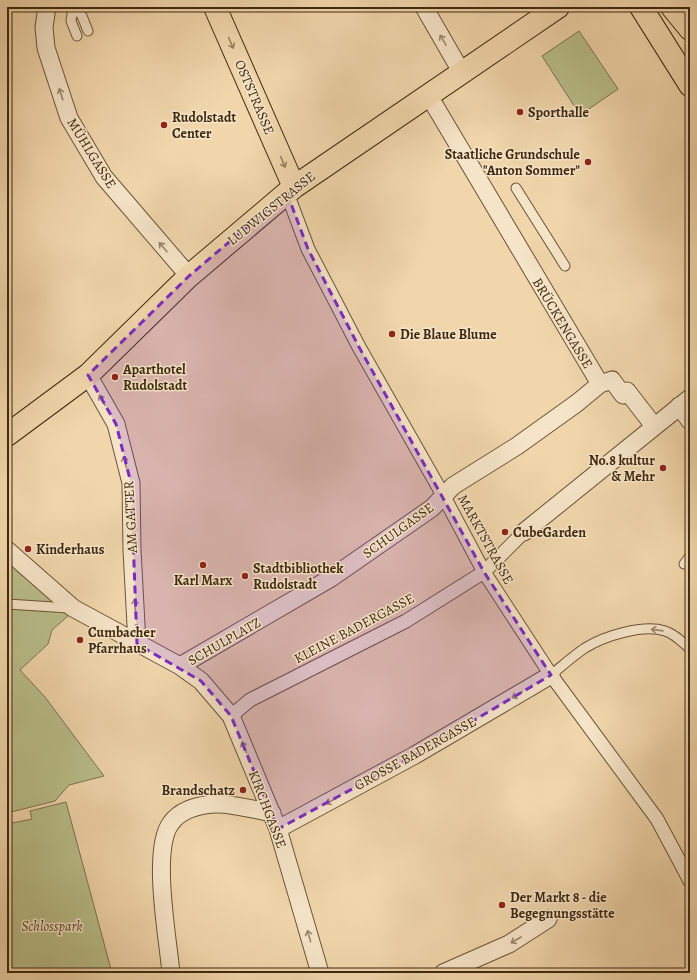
<svg xmlns="http://www.w3.org/2000/svg" width="697" height="980" viewBox="0 0 697 980" font-family="Alegreya,serif">
	<style>
		.green { fill: #b9be89; stroke: #7c744c }
		.lines { fill: none; stroke-linecap: round; stroke-linejoin: round }
		.service-casing { stroke: #6b5437; stroke-width: 11 }
		.pedestrian-casing { stroke: #6b5437; stroke-width: 15 }
		.minor-casing { stroke: #6b5437; stroke-width: 19 }
		.primary-casing { stroke: #3e2910; stroke-width: 24 }
		.service { stroke: #f6e4c8; stroke-width: 9 }
		.pedestrian { stroke: #f6e4c8; stroke-width: 13 }
		.minor { stroke: #f6e4c8; stroke-width: 17 }
		.primary { stroke: #f1d6ab; stroke-width: 22 }
		.oneway { stroke: #9a866c }
		.oneway2 { stroke: #98805e }
		.marked { fill: #7b2cbf; fill-opacity: 0.2; stroke: #7b2cbf; stroke-width: 3; stroke-dasharray: 8 5; stroke-linejoin: round }
		.poi-dot { fill: #8f2418; stroke: #f6e4c8; stroke-width: 1.5 }
		.labels { text-anchor: middle; stroke-width: 3; stroke-linejoin: round; paint-order: stroke }
		.street-label { font-size: 14px; fill: #3e2910; stroke: #f6e4c8 }
		.poi-label { font-size: 14px; font-weight: bold; fill: #3e2910; stroke: #f6e4c8; text-anchor: start }
		.park-label { font-size: 14px; font-style: italic; fill: #574728; stroke: #f6e4c8 }
	</style>
	<rect width="100%" height="100%" fill="#f1d6ab"/>
	<filter id="stains"><feTurbulence type="fractalNoise" baseFrequency=".005" numOctaves="4"/><feColorMatrix values="0 0 0 0 .2 0 0 0 0 .09 0 0 0 0 .02 0 0 0 .5 -.17"/></filter>
	<radialGradient id="worn" r=".72"><stop offset=".6" stop-color="#630" stop-opacity="0"/><stop offset="1" stop-color="#630" stop-opacity=".3"/></radialGradient>
	<!-- green -->
	<path class="green" d="M579 31 618 89 580 115 542 56Z
		M7 561 69 615 52 630 48 644 20 670 45 697 104 776 69 785 55 801 7 813V681L9 680H7Z
		M66 802 112 973H7V824L32 819 30 811Z"/>
	<g class="lines">
		<defs>
			<path id="service" d="M73 7 71 21 77 36
				M75 7 82 16 88 31
				M516 188 565 266
				M684 564 690 556
				M7 604 69 608
				M551 675C562 666 573 656 585 648 604 636 643 624 665 631 675 634 682 642 690 649"/>
			<path id="pedestrian" d="M287 193 308 249 359 347 443 495 484 572 551 675 657 819 690 881
				M231 716 250 700 406 621 484 572 524 532"/>
			<path id="minor" d="M47 7 44 27 46 48 69 118 104 177 189 276
				M424 7 462 73
				M429 96 600 384
				M88 375 116 424 131 483 132 550 137 644
				M679 406 690 421
				M524 532 690 398
				M7 550 73 608 180 666 201 681 231 716 278 829 320 973
				M180 666 331 578 432 508 453 486 517 446 577 403 600 384 612 380 623 395 627 391 654 426
				M278 829 415 755 551 675
				M171 973C168 939 151 849 171 823 181 809 199 805 215 804 231 803 255 810 272 813
				M443 973 509 944 548 919"/>
			<path id="primary" d="M215 7 294 187
				M641 7 690 85
				M672 7 690 29
				M7 435 88 375 189 276 294 187 558 7"/>
		</defs>
		<!-- service casing -->
		<use href="#service" class="service-casing"/>
		<!-- pedestrian casing -->
		<use href="#pedestrian" class="pedestrian-casing"/>
		<!-- minor casing -->
		<use href="#minor" class="minor-casing"/>
		<!-- primary casing -->
		<use href="#primary" class="primary-casing"/>
		<!-- service -->
		<use href="#service" class="service"/>
		<!-- pedestrian -->
		<use href="#pedestrian" class="pedestrian"/>
		<!-- minor -->
		<use href="#minor" class="minor"/>
		<!-- primary -->
		<use href="#primary" class="primary"/>
	</g>
	<!-- one-way arrows -->
	<defs><path id="oneway-shaft" d="M-6 0H5M1.5-3L5.5 0L1.5 3" fill="none" stroke-width="1.6" stroke-linecap="round" stroke-linejoin="round"/></defs>
	<g class="oneway">
		<use href="#oneway-shaft" transform="translate(443 40) rotate(-120)"/>
		<use href="#oneway-shaft" transform="translate(61 94) rotate(-108)"/>
		<use href="#oneway-shaft" transform="translate(163 247) rotate(-131)"/>
		<use href="#oneway-shaft" transform="translate(102 400) rotate(-120)"/>
		<use href="#oneway-shaft" transform="translate(125 462) rotate(-104)"/>
		<use href="#oneway-shaft" transform="translate(135 605) rotate(-93)"/>
		<use href="#oneway-shaft" transform="translate(657 630) rotate(-172)"/>
		<use href="#oneway-shaft" transform="translate(517 695) rotate(150)"/>
		<use href="#oneway-shaft" transform="translate(244 747) rotate(-113)"/>
		<use href="#oneway-shaft" transform="translate(331 801) rotate(152)"/>
		<use href="#oneway-shaft" transform="translate(309 936) rotate(-106)"/>
		<use href="#oneway-shaft" transform="translate(516 940) rotate(150)"/>
	</g>
	<g class="oneway2">
		<use href="#oneway-shaft" transform="translate(231 43) rotate(66)"/>
		<use href="#oneway-shaft" transform="translate(283 162) rotate(67)"/>
	</g>
	<!-- marked area -->
	<path class="marked" d="M287 193 308 249 359 347 484 572 551 675 415 755 278 829 231 716 201 681 137 644 131 483 116 424 88 375 189 276Z"/>
	<!-- markers -->
	<g class="poi-dot">
		<circle cx="520" cy="112" r="4"/>
		<circle cx="164" cy="125" r="4"/>
		<circle cx="588" cy="162" r="4"/>
		<circle cx="392" cy="334" r="4"/>
		<circle cx="115" cy="377" r="4"/>
		<circle cx="663" cy="468" r="4"/>
		<circle cx="505" cy="532" r="4"/>
		<circle cx="28" cy="549" r="4"/>
		<circle cx="203" cy="565" r="4"/>
		<circle cx="245" cy="576" r="4"/>
		<circle cx="80" cy="640" r="4"/>
		<circle cx="243" cy="790" r="4"/>
		<circle cx="502" cy="905" r="4"/>
	</g>
	<g class="labels">
		<!-- street labels -->
		<g class="street-label">
			<text transform="translate(255 97) rotate(67)" y="5">OSTSTRASSE</text>
			<text transform="translate(92 153) rotate(58)" y="5">MÜHLGASSE</text>
			<text transform="translate(271 208) rotate(-39)" y="5">LUDWIGSTRASSE</text>
			<text transform="translate(563 323) rotate(59)" y="5">BRÜCKENGASSE</text>
			<text transform="translate(130 517) rotate(-93)" y="5">AM GATTER</text>
			<text transform="translate(398 530) rotate(-36)" y="5">SCHULGASSE</text>
			<text transform="translate(486 539) rotate(61)" y="5">MARKTSTRASSE</text>
			<text transform="translate(354 628) rotate(-28)" y="5">KLEINE BADERGASSE</text>
			<text transform="translate(224 641) rotate(-30)" y="5">SCHULPLATZ</text>
			<text transform="translate(415 753) rotate(-29)" y="5">GROSSE BADERGASSE</text>
			<text transform="translate(268 809) rotate(69)" y="5">KIRCHGASSE</text>
		</g>
		<!-- poi labels -->
		<g class="poi-label">
			<text x="528" y="117">Sporthalle</text>
			<text x="172" y="122">Rudolstadt<tspan x="172" dy="16">Center</tspan></text>
			<text x="580" y="159" text-anchor="end">Staatliche Grundschule<tspan x="580" dy="16">"Anton Sommer"</tspan></text>
			<text x="400" y="339">Die Blaue Blume</text>
			<text x="123" y="374">Aparthotel<tspan x="123" dy="16">Rudolstadt</tspan></text>
			<text x="655" y="465" text-anchor="end">No.8 kultur<tspan x="655" dy="16">&amp; Mehr</tspan></text>
			<text x="513" y="537">CubeGarden</text>
			<text x="36" y="554">Kinderhaus</text>
			<text x="253" y="573">Stadtbibliothek<tspan x="253" dy="16">Rudolstadt</tspan></text>
			<text x="203" y="585" text-anchor="middle">Karl Marx</text>
			<text x="88" y="637">Cumbacher<tspan x="88" dy="16">Pfarrhaus</tspan></text>
			<text x="235" y="795" text-anchor="end">Brandschatz</text>
			<text x="510" y="902">Der Markt 8 - die<tspan x="510" dy="16">Begegnungsstätte</tspan></text>
		</g>
		<!-- park labels -->
		<g class="park-label">
			<text x="52" y="931">Schlosspark</text>
		</g>
	</g>
	<!-- margin -->
	<rect width="697" height="980" fill="none" stroke="#f1d6ab" stroke-width="24"/>
	<rect x="8" y="8" width="681" height="964" fill="none" stroke="#3e2910" stroke-width="2"/>
	<rect x="12" y="12" width="673" height="956" fill="none" stroke="#3e2910"/>
	<rect width="100%" height="100%" filter="url(#stains)"/>
	<rect width="100%" height="100%" fill="url(#worn)"/>
</svg>
